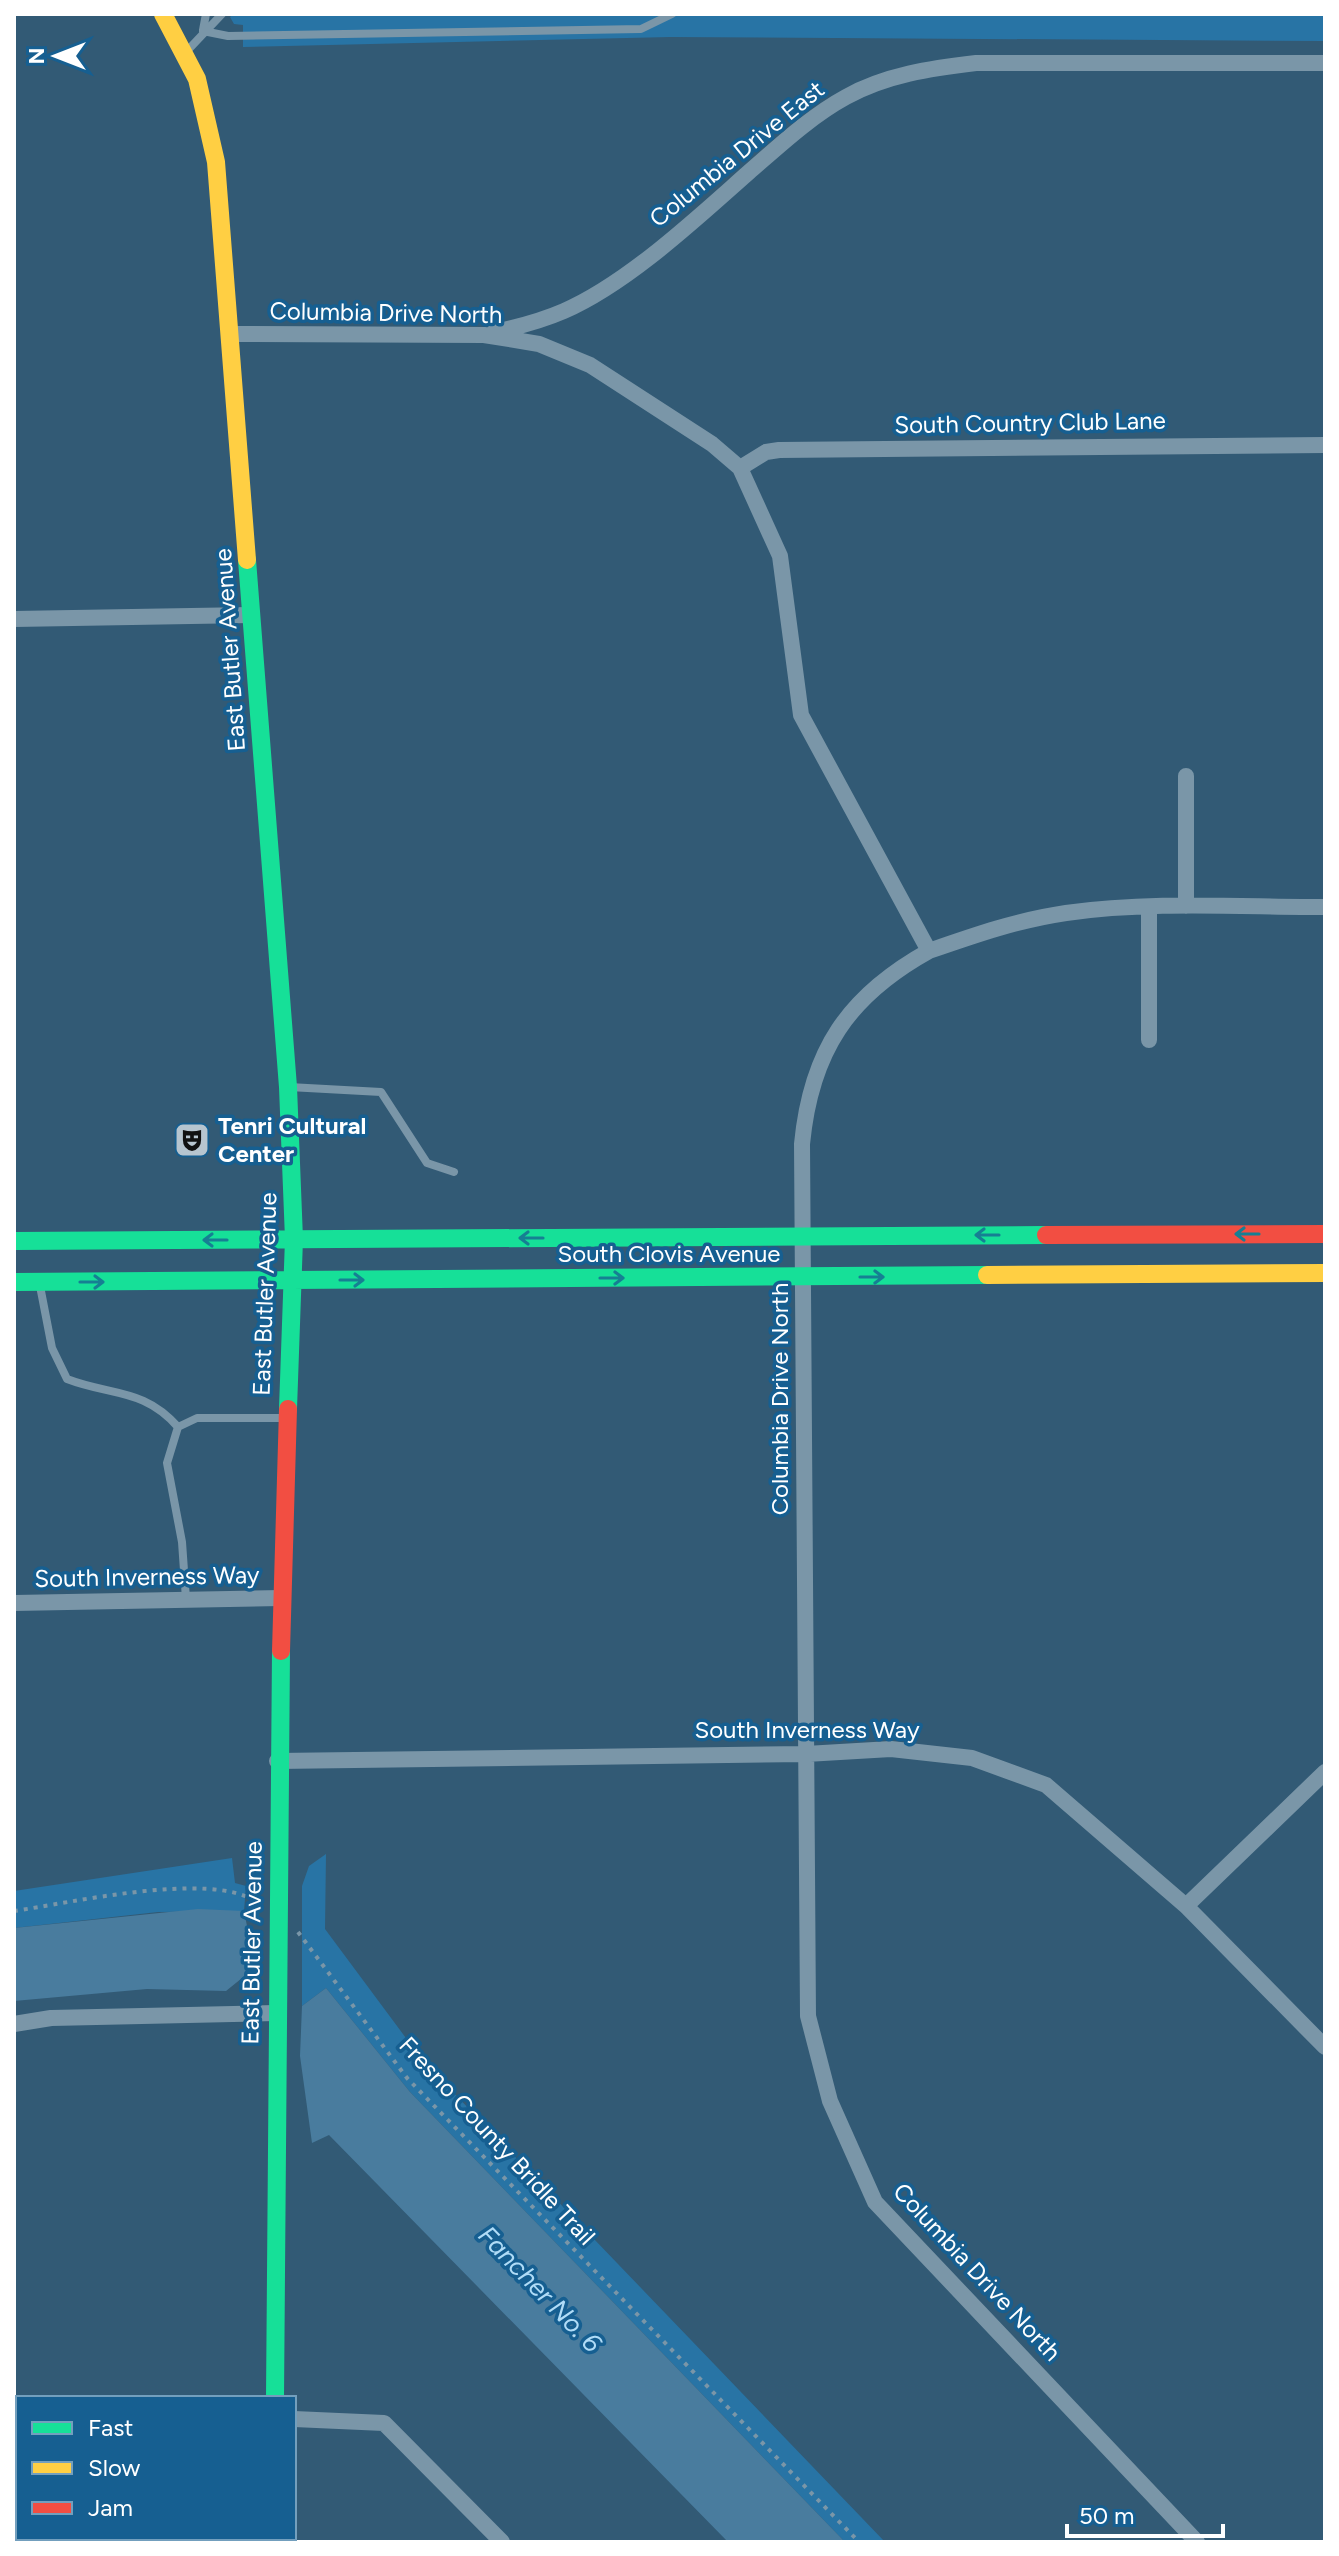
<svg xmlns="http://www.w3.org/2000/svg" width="1339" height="2556" viewBox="0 0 1339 2556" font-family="Figtree,sans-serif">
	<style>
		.green { fill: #2874a5 }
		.water { fill: #497c9e }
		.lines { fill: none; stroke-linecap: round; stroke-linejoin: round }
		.path { stroke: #7a96a8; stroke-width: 4; stroke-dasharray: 4 6; stroke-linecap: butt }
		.lane { stroke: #7a96a8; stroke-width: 8 }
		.street { stroke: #7a96a8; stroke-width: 16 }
		.fast { stroke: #16e098; stroke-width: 18 }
		.slow { stroke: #ffcf43; stroke-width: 18 }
		.jam { stroke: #f24e42; stroke-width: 18 }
		.oneway { stroke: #167f93 }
		.labels { text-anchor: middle; stroke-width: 7; stroke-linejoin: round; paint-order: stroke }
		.street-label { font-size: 24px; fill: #fff; stroke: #165f91 }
		.poi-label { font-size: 24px; font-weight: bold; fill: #fff; stroke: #165f91; text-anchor: start }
		.water-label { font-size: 26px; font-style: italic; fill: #b0dcf7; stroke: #165f91 }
	</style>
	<rect width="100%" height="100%" fill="#325a75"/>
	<!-- green -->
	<path class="green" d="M233 14H1325V41L670 37 243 47V25L234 24 230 17Z
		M326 1854 325 1929 423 2061 885 2542H845L410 2092 326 1988 302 2006V1886L309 1866Z
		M232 1858 235 1883 246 1886 244 1911 158 1912 14 1928V1891Z"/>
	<!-- water -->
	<path class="water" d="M198 1909 244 1911 248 1931 247 1974 226 1991 147 1989 14 2001V1928Z
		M326 1988 410 2092 845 2542H728L329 2135 312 2143 300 2056 302 2006Z"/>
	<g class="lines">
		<!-- path -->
		<path class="path" d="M14 1911C70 1903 209 1871 255 1901
			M298 1932 407 2078 859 2542"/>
		<!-- lane -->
		<path class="lane" d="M203 30 206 14
			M203 31 228 36 641 29 672 14
			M186 52 222 14
			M289 1087 381 1092 427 1163 454 1172
			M40 1286 52 1348 67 1379C111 1396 144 1388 178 1427
			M186 1599 182 1542 167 1463 178 1427 197 1418H286"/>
		<!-- street -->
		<path class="street" d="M494 332C518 327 541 321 564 311 628 283 697 218 749 172 779 146 811 116 846 97 885 75 932 68 976 63H1325
			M230 334 484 335 539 344 590 365 712 444 740 468 780 556 801 715 929 951C848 996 811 1051 802 1144L808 2016 830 2101 875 2202 1197 2542
			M740 468 766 452 779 450 1325 445
			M14 619 250 615
			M1186 776V906
			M1149 907V1040
			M929 951C975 935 1018 920 1066 913 1151 901 1239 907 1325 907
			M14 1603 281 1598
			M277 1761 806 1754 891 1749 972 1758 1046 1785 1186 1906 1325 2047
			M1186 1906 1325 1772
			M14 2024 51 2018 275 2013
			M294 2419 384 2423 502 2542"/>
		<!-- fast -->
		<path class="fast" d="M247 560 288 1087 294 1239 288 1409
			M14 1241 1046 1235
			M14 1282 987 1275
			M275 2398 281 1651
			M273 2538V2542"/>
		<!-- slow -->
		<path class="slow" d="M163 14 197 79 216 162 247 560
			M987 1275 1325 1273"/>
		<!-- jam -->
		<path class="jam" d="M1046 1235 1325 1234
			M281 1651 288 1409"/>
	</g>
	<!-- one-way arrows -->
	<defs><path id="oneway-shaft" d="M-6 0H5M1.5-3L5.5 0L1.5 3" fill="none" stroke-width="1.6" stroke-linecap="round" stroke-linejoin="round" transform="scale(2)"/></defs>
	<g class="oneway">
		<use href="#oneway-shaft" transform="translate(1247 1234) rotate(180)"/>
		<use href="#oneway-shaft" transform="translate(987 1235) rotate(180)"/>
		<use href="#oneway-shaft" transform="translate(531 1238) rotate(180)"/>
		<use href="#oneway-shaft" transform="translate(215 1240) rotate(180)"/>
		<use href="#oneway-shaft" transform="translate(872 1277)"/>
		<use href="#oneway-shaft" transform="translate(612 1278)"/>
		<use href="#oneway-shaft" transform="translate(352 1280)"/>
		<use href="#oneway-shaft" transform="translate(92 1282)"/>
	</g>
	<!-- icons -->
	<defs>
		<symbol id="theatre-square" viewBox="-11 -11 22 22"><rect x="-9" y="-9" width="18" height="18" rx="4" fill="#b7c5cf" stroke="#165f91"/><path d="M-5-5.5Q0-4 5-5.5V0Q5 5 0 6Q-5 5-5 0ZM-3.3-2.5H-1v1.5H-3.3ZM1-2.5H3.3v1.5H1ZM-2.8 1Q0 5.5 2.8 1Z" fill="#111"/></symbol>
	</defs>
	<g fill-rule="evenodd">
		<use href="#theatre-square" x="172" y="1120" width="40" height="40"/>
	</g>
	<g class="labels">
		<!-- street labels -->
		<g class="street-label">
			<text transform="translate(737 154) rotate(-39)" y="8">Columbia Drive East</text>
			<text transform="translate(386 313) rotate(1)" y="8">Columbia Drive North</text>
			<text transform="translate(1030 423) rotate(-1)" y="8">South Country Club Lane</text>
			<text transform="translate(230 650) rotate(-94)" y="8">East Butler Avenue</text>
			<text x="669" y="1262">South Clovis Avenue</text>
			<text transform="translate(265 1294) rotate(-88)" y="8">East Butler Avenue</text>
			<text transform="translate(780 1399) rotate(-90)" y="8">Columbia Drive North</text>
			<text transform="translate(147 1577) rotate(-1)" y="8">South Inverness Way</text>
			<text x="807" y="1738">South Inverness Way</text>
			<text transform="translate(252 1943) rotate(-89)" y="8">East Butler Avenue</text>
			<text transform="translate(497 2141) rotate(47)" y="8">Fresno County Bridle Trail</text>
			<text transform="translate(977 2272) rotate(47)" y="8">Columbia Drive North</text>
		</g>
		<!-- poi labels -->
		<g class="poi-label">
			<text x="218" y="1134">Tenri Cultural<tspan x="218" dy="28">Center</tspan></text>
		</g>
		<!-- water labels -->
		<g class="water-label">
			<text transform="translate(540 2289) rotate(46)" y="9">Fancher No. 6</text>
		</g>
	</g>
	<!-- border -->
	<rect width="1339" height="2556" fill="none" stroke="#ffffff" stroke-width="32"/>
	<!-- legend -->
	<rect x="16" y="2396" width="280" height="144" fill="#165f91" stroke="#739fbd" stroke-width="2"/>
	<rect x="32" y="2422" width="40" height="12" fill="#16e098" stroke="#739fbd" stroke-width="2"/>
	<text x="88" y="2436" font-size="24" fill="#ffffff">Fast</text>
	<rect x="32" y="2462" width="40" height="12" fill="#ffcf43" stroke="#739fbd" stroke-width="2"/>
	<text x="88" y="2476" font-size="24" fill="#ffffff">Slow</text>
	<rect x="32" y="2502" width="40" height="12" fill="#f24e42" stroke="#739fbd" stroke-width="2"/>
	<text x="88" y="2516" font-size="24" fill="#ffffff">Jam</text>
	<!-- north arrow -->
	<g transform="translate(56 56) rotate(270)" stroke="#165f91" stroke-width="6" paint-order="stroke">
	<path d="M0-6L14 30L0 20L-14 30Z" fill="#ffffff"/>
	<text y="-12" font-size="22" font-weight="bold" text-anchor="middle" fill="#ffffff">N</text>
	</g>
	<!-- scale -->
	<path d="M1067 2524v12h156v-12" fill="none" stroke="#ffffff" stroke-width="4"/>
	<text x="1079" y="2524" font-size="24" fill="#ffffff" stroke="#165f91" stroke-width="6" paint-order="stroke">50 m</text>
</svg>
